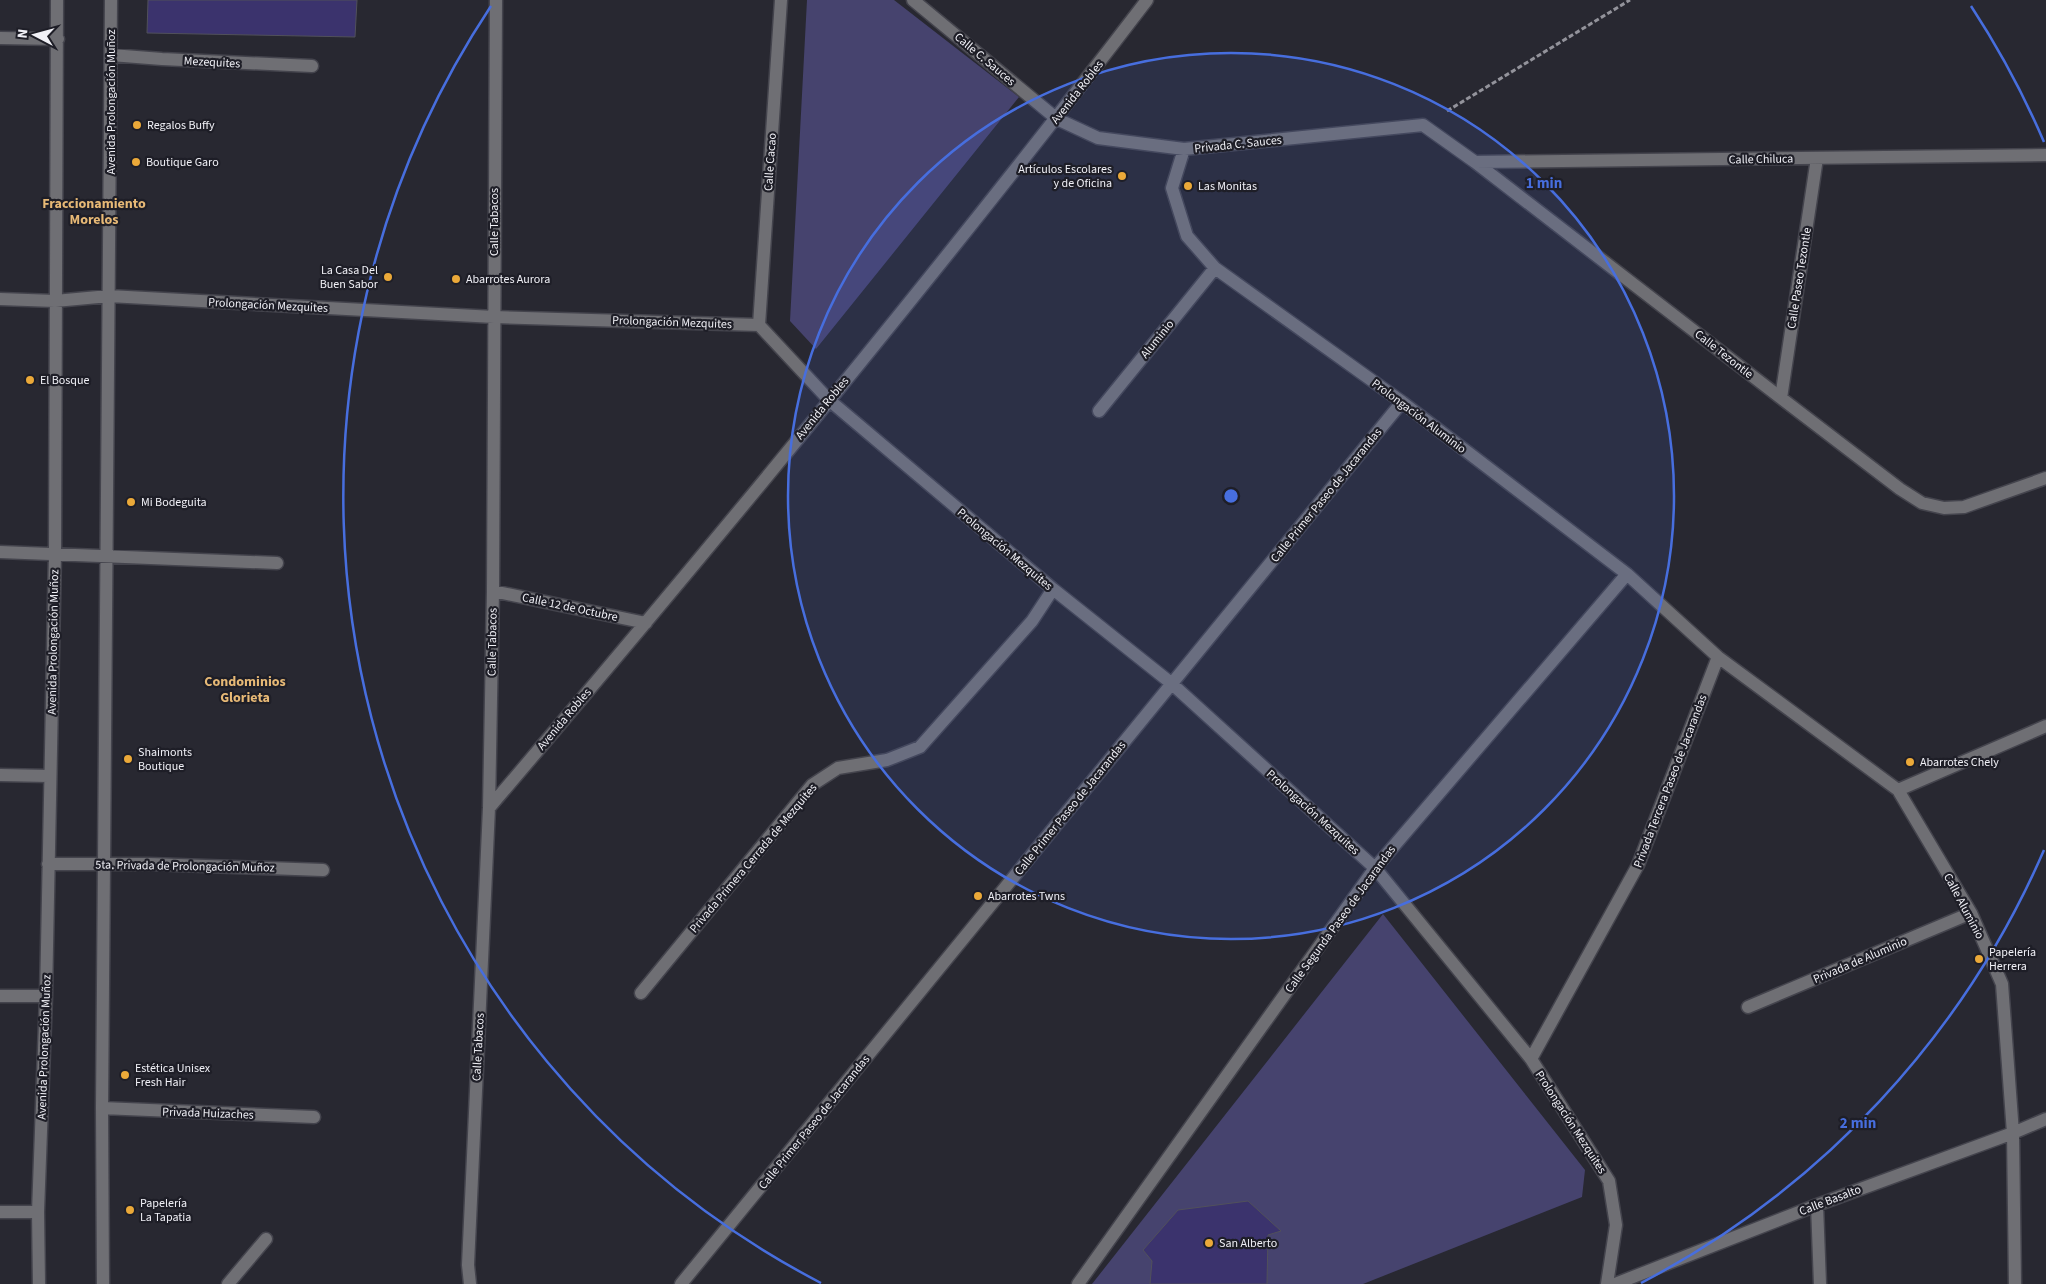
<svg xmlns="http://www.w3.org/2000/svg" width="2046" height="1284" viewBox="0 0 2046 1284" font-family="'Source Sans 3',sans-serif">
	<style>
		.green { fill: #46436e }
		.building { fill: #3b336d; stroke: #51515b }
		.lines { fill: none; stroke-linecap: round; stroke-linejoin: round }
		.minor-casing { stroke: #44444d; stroke-width: 15 }
		.path { stroke: #93939b; stroke-width: 3; stroke-dasharray: 5 2.5; stroke-linecap: butt }
		.minor { stroke: #6f6f74; stroke-width: 12 }
		.ring { fill: none; stroke: #476ede; stroke-width: 2.5 }
		.poi-dot { fill: #eba939; stroke: #1e1e27; stroke-width: 2 }
		.labels { text-anchor: middle; stroke-width: 4.5; stroke-linejoin: round; paint-order: stroke }
		.street-label { font-size: 12px; fill: #f0f0f6; stroke: #1e1e27 }
		.poi-label { font-size: 12px; fill: #f0f0f6; stroke: #1e1e27; text-anchor: start }
		.neighbourhood-label { font-size: 14px; font-weight: bold; fill: #e7b976; stroke: #1e1e27 }
		.centre { fill: #476ede; stroke: #1e1e27; stroke-width: 2.5 }
		.ring-label { font-size: 15px; text-anchor: middle; font-weight: bold; fill: #476ede; stroke: #1e1e27; stroke-width: 4.5; stroke-linejoin: round; paint-order: stroke }
	</style>
	<rect width="100%" height="100%" fill="#282831"/>
	<!-- green -->
	<path class="green" d="M807 0H894L1019 97 816 349 790 321Z
		M1383 914 1585 1170 1582 1197 1363 1284H1092Z"/>
	<!-- building -->
	<path class="building" d="M148 0H357L355 37 147 33Z
		M1248 1201 1281 1231 1268 1235 1267 1284H1150L1152 1261 1143 1250 1178 1210Z"/>
	<g class="lines">
		<defs>
			<path id="minor" d="M913 0 1057 119 1098 138 1184 149 1423 125 1475 162 1781 398 1900 489 1922 503 1944 508 1964 507 2046 478
				M0 38 58 39
				M111 55 162 59 312 66
				M1184 149 1172 188 1187 236 1215 268 1402 402 1627 574 1718 657 1898 790 1971 913 2002 984 2013 1133 2015 1284
				M1475 162 2046 155
				M0 299 55 301 109 296 494 317 759 325 829 400 1053 589 1171 683 1375 868 1531 1059 1609 1181 1616 1225 1607 1284
				M759 325 781 0
				M1781 398 1817 158
				M1099 411 1215 268
				M0 552 277 563
				M493 591 646 623
				M0 775 49 776
				M1898 790 2046 726
				M489 808C714 544 936 276 1147 0
				M48 864H149L323 870
				M641 993 812 785 838 768 887 760 920 747 1032 621 1053 589
				M0 996H46
				M1748 1007 1971 913
				M1531 1059 1638 865 1718 657
				M102 1108 314 1117
				M1817 1205 1820 1284
				M0 1212H38
				M39 1284 38 1212 46 996 55 553 57 0
				M103 1284 102 1108 111 0
				M228 1284 266 1239
				M470 1284 468 1265 489 808 493 591 496 0
				M681 1284 1402 402
				M1078 1284 1375 868 1627 574
				M1615 1284 1817 1205 2013 1133 2046 1119"/>
		</defs>
		<!-- minor casing -->
		<use href="#minor" class="minor-casing"/>
		<!-- path -->
		<path class="path" d="M1447 111 1630 0"/>
		<!-- minor -->
		<use href="#minor" class="minor"/>
	</g>
	<!-- distance rings -->
	<circle cx="1231" cy="496" r="443" fill="#476ede" fill-opacity=".12"/>
	<g class="ring">
		<circle cx="1231" cy="496" r="443"/>
		<path d="M2044 850A887 887 0 0 1 1641 1283M821 1283A887 887 0 0 1 491 6M1971 6A887 887 0 0 1 2044 142"/>
	</g>
	<!-- markers -->
	<g class="poi-dot">
		<circle cx="137" cy="125" r="5"/>
		<circle cx="136" cy="162" r="5"/>
		<circle cx="1122" cy="176" r="5"/>
		<circle cx="1188" cy="186" r="5"/>
		<circle cx="388" cy="277" r="5"/>
		<circle cx="456" cy="279" r="5"/>
		<circle cx="30" cy="380" r="5"/>
		<circle cx="131" cy="502" r="5"/>
		<circle cx="128" cy="759" r="5"/>
		<circle cx="1910" cy="762" r="5"/>
		<circle cx="978" cy="896" r="5"/>
		<circle cx="1979" cy="959" r="5"/>
		<circle cx="125" cy="1075" r="5"/>
		<circle cx="130" cy="1210" r="5"/>
		<circle cx="1209" cy="1243" r="5"/>
	</g>
	<g class="labels">
		<!-- street labels -->
		<g class="street-label">
			<text transform="translate(985 59) rotate(40)" y="4">Calle C. Sauces</text>
			<text transform="translate(212 62) rotate(3)" y="4">Mezequites</text>
			<text transform="translate(1077 92) rotate(-52)" y="4">Avenida Robles</text>
			<text transform="translate(111 102) rotate(-90)" y="4">Avenida Prolongación Muñoz</text>
			<text transform="translate(1238 144) rotate(-6)" y="4">Privada C. Sauces</text>
			<text transform="translate(1761 159) rotate(-1)" y="4">Calle Chiluca</text>
			<text transform="translate(770 162) rotate(-86)" y="4">Calle Cacao</text>
			<text transform="translate(494 222) rotate(-90)" y="4">Calle Tabacos</text>
			<text transform="translate(1799 278) rotate(-81)" y="4">Calle Paseo Tezontle</text>
			<text transform="translate(268 305) rotate(3)" y="4">Prolongación Mezquites</text>
			<text transform="translate(672 322) rotate(2)" y="4">Prolongación Mezquites</text>
			<text transform="translate(1157 339) rotate(-51)" y="4">Aluminio</text>
			<text transform="translate(1724 354) rotate(38)" y="4">Calle Tezontle</text>
			<text transform="translate(822 408) rotate(-51)" y="4">Avenida Robles</text>
			<text transform="translate(1419 416) rotate(37)" y="4">Prolongación Aluminio</text>
			<text transform="translate(1326 495) rotate(-51)" y="4">Calle Primer Paseo de Jacarandas</text>
			<text transform="translate(1005 549) rotate(40)" y="4">Prolongación Mezquites</text>
			<text transform="translate(570 607) rotate(12)" y="4">Calle 12 de Octubre</text>
			<text transform="translate(53 642) rotate(-89)" y="4">Avenida Prolongación Muñoz</text>
			<text transform="translate(492 642) rotate(-89)" y="4">Calle Tabacos</text>
			<text transform="translate(564 719) rotate(-50)" y="4">Avenida Robles</text>
			<text transform="translate(1670 781) rotate(-69)" y="4">Privada Tercera Paseo de Jacarandas</text>
			<text transform="translate(1070 808) rotate(-51)" y="4">Calle Primer Paseo de Jacarandas</text>
			<text transform="translate(1313 812) rotate(42)" y="4">Prolongación Mezquites</text>
			<text transform="translate(753 858) rotate(-50)" y="4">Privada Primera Cerrada de Mezquites</text>
			<text transform="translate(185 866) rotate(1)" y="4">5ta. Privada de Prolongación Muñoz</text>
			<text transform="translate(1964 906) rotate(62)" y="4">Calle Aluminio</text>
			<text transform="translate(1340 919) rotate(-54)" y="4">Calle Segunda Paseo de Jacarandas</text>
			<text transform="translate(1860 960) rotate(-23)" y="4">Privada de Aluminio</text>
			<text transform="translate(44 1047) rotate(-88)" y="4">Avenida Prolongación Muñoz</text>
			<text transform="translate(478 1047) rotate(-87)" y="4">Calle Tabacos</text>
			<text transform="translate(208 1113) rotate(2)" y="4">Privada Huizaches</text>
			<text transform="translate(814 1122) rotate(-51)" y="4">Calle Primer Paseo de Jacarandas</text>
			<text transform="translate(1571 1122) rotate(57)" y="4">Prolongación Mezquites</text>
			<text transform="translate(1830 1200) rotate(-21)" y="4">Calle Basalto</text>
		</g>
		<!-- poi labels -->
		<g class="poi-label">
			<text x="147" y="129">Regalos Buffy</text>
			<text x="146" y="166">Boutique Garo</text>
			<text x="1112" y="173" text-anchor="end">Artículos Escolares<tspan x="1112" dy="14">y de Oficina</tspan></text>
			<text x="1198" y="190">Las Monitas</text>
			<text x="378" y="274" text-anchor="end">La Casa Del<tspan x="378" dy="14">Buen Sabor</tspan></text>
			<text x="466" y="283">Abarrotes Aurora</text>
			<text x="40" y="384">El Bosque</text>
			<text x="141" y="506">Mi Bodeguita</text>
			<text x="138" y="756">Shaimonts<tspan x="138" dy="14">Boutique</tspan></text>
			<text x="1920" y="766">Abarrotes Chely</text>
			<text x="988" y="900">Abarrotes Twns</text>
			<text x="1989" y="956">Papelería<tspan x="1989" dy="14">Herrera</tspan></text>
			<text x="135" y="1072">Estética Unisex<tspan x="135" dy="14">Fresh Hair</tspan></text>
			<text x="140" y="1207">Papelería<tspan x="140" dy="14">La Tapatia</tspan></text>
			<text x="1219" y="1247">San Alberto</text>
		</g>
		<!-- neighbourhood labels -->
		<g class="neighbourhood-label">
			<text x="94" y="208">Fraccionamiento<tspan x="94" dy="16">Morelos</tspan></text>
			<text x="245" y="686">Condominios<tspan x="245" dy="16">Glorieta</tspan></text>
		</g>
	</g>
	<circle cx="1231" cy="496" r="8" class="centre"/>
	<g class="ring-label">
		<text x="1544" y="188">1 min</text>
		<text x="1858" y="1128">2 min</text>
	</g>
	<!-- north arrow -->
	<g transform="translate(35 35) rotate(276)" stroke="#1e1e27" stroke-width="4" paint-order="stroke">
	<path d="M0-4L9 19L0 12L-9 19Z" fill="#f0f0f6"/>
	<text y="-8" font-size="14" font-weight="bold" text-anchor="middle" fill="#f0f0f6">N</text>
	</g>
</svg>
